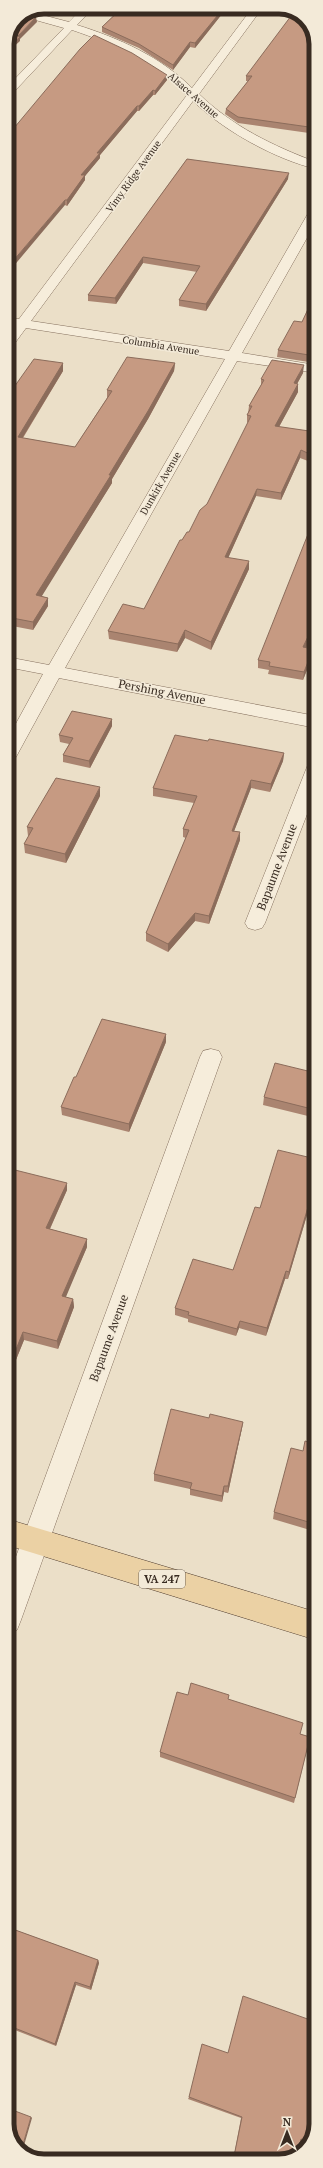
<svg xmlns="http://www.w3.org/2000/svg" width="323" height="2168" viewBox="0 0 323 2168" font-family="'PT Serif',serif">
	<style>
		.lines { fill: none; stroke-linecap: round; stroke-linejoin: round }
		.minor-casing { stroke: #86715f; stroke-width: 1 }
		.major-casing { stroke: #544032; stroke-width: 1 }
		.minor { fill: #f6eddb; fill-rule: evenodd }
		.major { fill: #ebd1a4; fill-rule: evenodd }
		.wall { fill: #aa8470 }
		.shaded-wall { fill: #8b6c5b }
		.building { fill: #c69a82; stroke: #8b6c5b }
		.labels { text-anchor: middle; stroke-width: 3; stroke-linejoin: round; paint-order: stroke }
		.far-street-label { font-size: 10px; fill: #382b21; stroke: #f3ead8 }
		.shield { fill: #f3ead8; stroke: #706458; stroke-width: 1 }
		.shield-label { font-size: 11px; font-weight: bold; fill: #382b21 }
		.street-label { font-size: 12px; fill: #382b21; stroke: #f3ead8 }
		.rim { fill: none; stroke: #382b21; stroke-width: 5 }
	</style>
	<rect width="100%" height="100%" fill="#ebdfc8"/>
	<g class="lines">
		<defs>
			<path id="minor" d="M83 7H94L77 25C119 38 161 57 192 88L253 7H263L199 94C232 126 273 146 316 162V169C275 159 224 131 193 101L31 321 229 351 310 210 316 206V222L242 353 316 365V373L237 361 65 668 316 716V728L59 678 16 757 13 761 7 763V740L43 674 7 667V657L49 665 225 359 26 328 12 347 7 348V335L13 327 7 325V319H19L187 95C155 64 114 44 72 30L11 95 7 96V87L64 28 21 16 31 12 69 22Z
				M316 761V791L265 923 262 928 255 930 248 928 245 923 307 767 309 763Z
				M211 1049 219 1051 222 1057 21 1620 17 1630 7 1634V1581L200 1057 203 1051Z"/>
			<path id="major" d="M7 1519 316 1612V1640L7 1545Z"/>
		</defs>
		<!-- minor casing -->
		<use href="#minor" class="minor-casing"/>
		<!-- major casing -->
		<use href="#major" class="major-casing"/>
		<!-- minor -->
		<use href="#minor" class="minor"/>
		<!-- major -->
		<use href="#major" class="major"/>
	</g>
	<!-- wall -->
	<path class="wall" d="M44 7H51L45 14 34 11Z
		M123 7H216L215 9 222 14 195 48 190 47 173 70 139 48 102 32V27Z
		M316 39V134L238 123 225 114 226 109 248 81H246V76Z
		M167 75V80L155 95H153L139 111H137L100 155V158L85 176V180L67 206 65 205 7 136Z
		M187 159 288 179 206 311 179 306V300L197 272 143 263 116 304 88 301V295Z
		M316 292V349L309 362 277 357 278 350 302 322Z
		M63 363V371L23 438 75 447 107 398V390L175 363 174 371 148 419 112 479V483L41 596 48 598V606L33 630 7 625V397Z
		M303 373 297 384H298V392L279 427 316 432V464L300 458 281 500 256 496 228 558 249 569 211 650 185 638 177 652 109 639 108 631 144 609 182 540 189 532 207 504 248 423 247 422V415L248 413 249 406 261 385V379Z
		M316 627 306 648 313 649 312 657 303 680 268 674 269 670 258 668V660Z
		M112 719V726L90 768 63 762V755L69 744 60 742 59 735Z
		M208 741 284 753 283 761 270 792 251 788 234 831 240 840 209 924 195 921 168 952 146 941V933L186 838 183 837V829L194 803 153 796V788Z
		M100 796 66 863 25 853 24 844 29 836H28L27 827Z
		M316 953V969L312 968 313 960Z
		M166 1042 129 1132 62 1115 61 1107Z
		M316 1073V1118L263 1105 264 1097Z
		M7 1168 67 1190 50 1229 87 1239V1247L65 1297 73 1299 74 1307 58 1349 24 1340 7 1382V1204L9 1200H7Z
		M316 1198 311 1216 307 1215 288 1279H285L266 1336 239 1328 236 1336 188 1322V1319L175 1315V1308L233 1270 260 1208Z
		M209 1418 243 1422 242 1428 228 1493 224 1492 222 1502 190 1495V1489L154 1481V1474Z
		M316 1444V1508L310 1530 273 1519 274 1512 303 1451Z
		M316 1518V1550L309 1548Z
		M188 1695 228 1699 300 1734 310 1737 294 1803 160 1757V1752Z
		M7 1927 98 1960 99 1963 91 1990 76 1985 56 2046 7 2027Z
		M228 2053 316 2124 309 2144 301 2141 284 2161H233L241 2118 188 2099 189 2097Z"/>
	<!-- shaded-wall -->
	<path class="shaded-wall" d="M47 7H51L45 14 44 10Z
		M222 10V14L195 48V43Z
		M36 17 37 22 20 39V41L7 53V48L18 36Z
		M190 42V47L173 70V65Z
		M167 75V80L155 95V91Z
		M153 90V95L139 111V106Z
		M137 106V111L100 155V158L85 176V180L67 206V200L81 175 97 153Z
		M289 173 288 179 206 311V304Z
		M65 200V205L7 274V268Z
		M143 257V263L116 304 115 298Z
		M316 343V349L309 362V355Z
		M63 363V371L18 445V437Z
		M175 363 174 371 148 419 112 479V483L37 604 36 595 109 475Z
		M304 365 303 373 293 391 294 383Z
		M298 384V392L275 434V426Z
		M301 450 300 458 281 500V493Z
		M257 489 256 496 225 565V557Z
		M249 561V569L211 650V642Z
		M48 598V606L33 630V622Z
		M316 620V627L303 655V647Z
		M185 630V638L177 652 178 644Z
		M313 649 312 657 303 680 304 672Z
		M112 719V726L90 768 89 761Z
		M284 753 283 761 270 792 271 784Z
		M251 780V788L231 839 232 831Z
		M100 787V796L66 863 65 854Z
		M240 832V840L209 924V916Z
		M195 913V921L168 952V944Z
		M166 1034V1042L129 1132V1124Z
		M67 1183V1190L47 1235 46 1228Z
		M316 1194V1198L311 1216 312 1208Z
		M308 1207 307 1215 288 1279 289 1272Z
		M87 1239V1247L63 1304 62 1296Z
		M286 1271 285 1279 266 1336 267 1328Z
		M73 1299 74 1307 58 1349 57 1341Z
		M240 1321 239 1328 236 1336 237 1329Z
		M23 1332 24 1340 7 1382V1372Z
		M243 1422 242 1428 228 1493V1486Z
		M224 1486V1492L222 1502V1496Z
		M98 1960 99 1963 91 1990 90 1987Z
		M75 1982 76 1985 56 2046 55 2044Z
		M31 2117 32 2118 23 2149 22 2148Z"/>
	<!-- building -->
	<path class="building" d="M44 7H47L44 10 40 8Z
		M123 7H213L212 8 222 10 195 43 190 42 173 65 139 44 102 27Z
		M294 12 305 18 316 39V128L238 117 226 109 252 76H246Z
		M25 14 36 17 18 36 20 37 7 48V43L18 18Z
		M94 35 132 53 167 75 155 91 153 90 139 106H137L97 153H100L81 175H85L67 200H65L7 268V136L14 128 80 49Z
		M187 159 289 173 206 304 179 300 200 266 143 257 115 298 88 295Z
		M316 292V343L309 355 278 350 294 321 302 322Z
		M127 357 175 363 148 411 109 475H111L36 595 48 598 33 622 7 617V397L34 359 63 363 18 437 75 447 112 391 107 390Z
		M272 360 304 365 294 383 298 384 275 426 316 432V457L301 450 281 493 257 489 225 557 249 561 211 642 185 630 178 644 108 631 123 604 144 609 180 540H182L187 532H189L200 510 207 504 251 416 247 415 252 406H249L264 380 261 379Z
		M316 514V620L303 647 313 649 304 672 269 666 270 662 258 660Z
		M72 711 112 719 89 761 63 755 73 738 59 735Z
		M175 735 208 741 209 739 284 753 271 784 251 780 232 831 240 832 209 916 195 913 168 944 146 933 189 830 183 829 197 796 153 788Z
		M56 778 100 787 65 854 24 844 33 828 27 827Z
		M316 953V961L313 960Z
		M102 1019 166 1034 129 1124 61 1107 74 1077H76Z
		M275 1063 316 1073V1110L264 1097Z
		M278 1150 316 1159V1194L312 1208 308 1207 289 1272 286 1271 267 1328 240 1321 237 1329 188 1315 189 1312 175 1308 193 1259 233 1270 255 1207 260 1208Z
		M7 1168 67 1183 46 1228 87 1239 62 1296 73 1299 57 1341 23 1332 7 1372V1270L8 1267 7 1266V1204L12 1193 7 1192Z
		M171 1409 209 1418 210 1414 243 1422 228 1486H224L222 1496 190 1489 192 1483 154 1474Z
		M305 1441 316 1444V1506L312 1523 274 1512 291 1448 303 1451Z
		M316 1518V1543L310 1542Z
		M191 1683 229 1695 228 1699 303 1723 300 1734 310 1737 295 1798 160 1752 177 1692 188 1695Z
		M7 1927 98 1960 90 1987 75 1982 55 2044 7 2025Z
		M243 1996 316 2022V2124L309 2142 301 2139 298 2154 284 2161H233L242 2117 189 2097 202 2044 228 2053Z
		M7 2108 31 2117 22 2148 53 2161H39L18 2150 7 2129Z
		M217 2158 222 2161H216Z"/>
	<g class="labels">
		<!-- far-street labels -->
		<g class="far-street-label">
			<text transform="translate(194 95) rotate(41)" y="4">Alsace Avenue</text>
			<text transform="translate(133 176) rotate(-54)" y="4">Vimy Ridge Avenue</text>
			<text transform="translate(161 345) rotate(9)" y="4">Columbia Avenue</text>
			<text transform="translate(160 483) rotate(-60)" y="4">Dunkirk Avenue</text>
		</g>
		<!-- shield labels -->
		<rect class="shield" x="139" y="1570" width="46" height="18" rx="3"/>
		<g class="shield-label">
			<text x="162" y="1583">VA 247</text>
		</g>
		<!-- street labels -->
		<g class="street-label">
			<text transform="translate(162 692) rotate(11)" y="4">Pershing Avenue</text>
			<text transform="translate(277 867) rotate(-69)" y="4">Bapaume Avenue</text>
			<text transform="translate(109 1338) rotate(-70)" y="4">Bapaume Avenue</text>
		</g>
	</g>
	<!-- crop -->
	<path d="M0 0H323V2168H0ZM44 14H279A30 30 0 0 1 309 44V2124A30 30 0 0 1 279 2154H44A30 30 0 0 1 14 2124V44A30 30 0 0 1 44 14Z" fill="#f3ead8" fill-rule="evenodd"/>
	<path class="rim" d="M44 14H279A30 30 0 0 1 309 44V2124A30 30 0 0 1 279 2154H44A30 30 0 0 1 14 2124V44A30 30 0 0 1 44 14Z"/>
	<!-- north arrow -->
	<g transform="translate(287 2132)" stroke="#f3ead8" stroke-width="3" paint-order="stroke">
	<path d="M0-3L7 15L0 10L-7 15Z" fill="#382b21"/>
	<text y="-6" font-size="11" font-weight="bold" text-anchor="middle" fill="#382b21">N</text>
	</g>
</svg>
